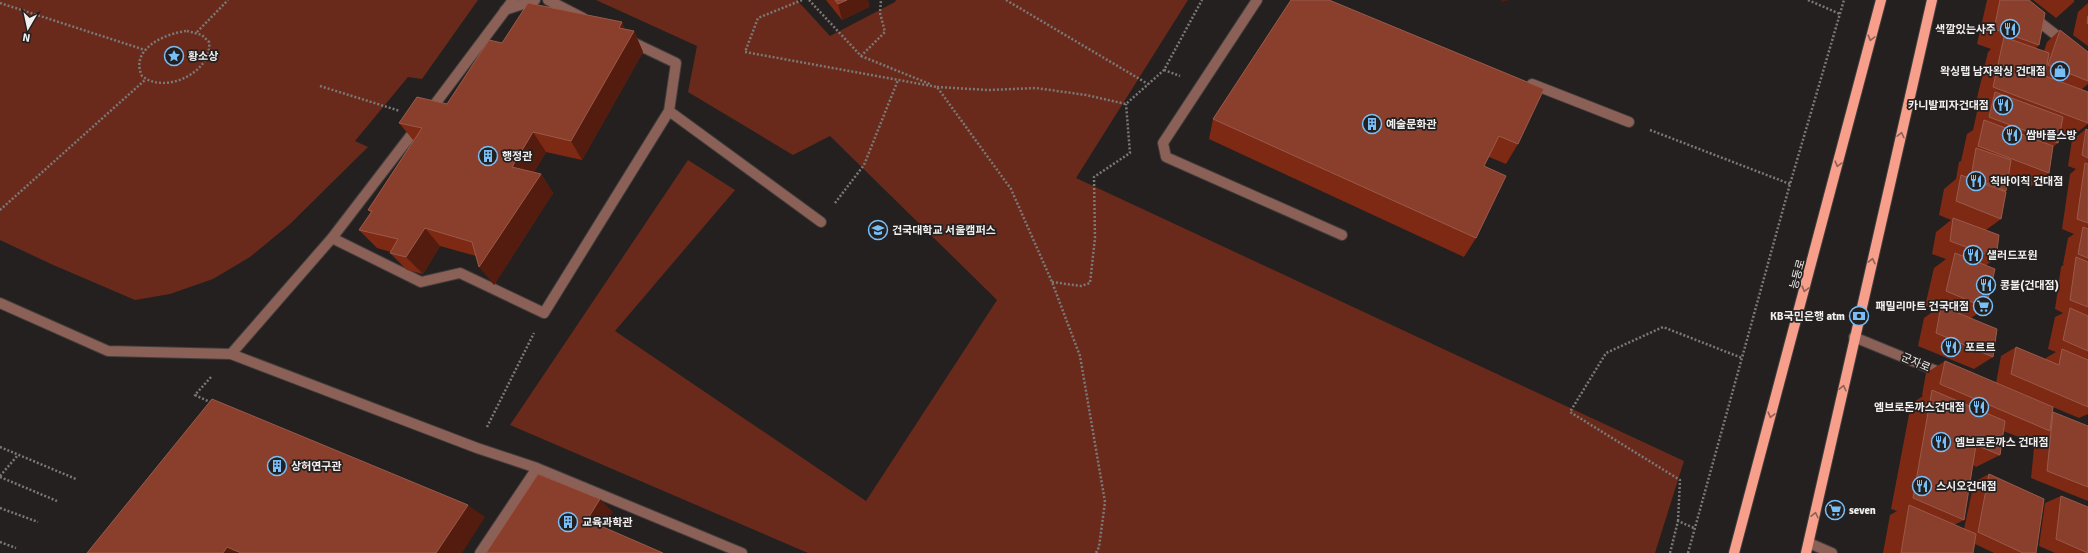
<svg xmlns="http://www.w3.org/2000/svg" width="2088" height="553" viewBox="0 0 2088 553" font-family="Signika,'Noto Sans KR',sans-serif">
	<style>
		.green { fill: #692a1b }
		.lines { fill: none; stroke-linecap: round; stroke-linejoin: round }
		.minor-casing { stroke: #403d3c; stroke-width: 12 }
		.major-casing { stroke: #403d3c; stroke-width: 12 }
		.path { stroke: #7b7978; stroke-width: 2.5; stroke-dasharray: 2 2; stroke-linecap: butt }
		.minor { stroke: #8b6056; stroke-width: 10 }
		.major { stroke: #f79f8b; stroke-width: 10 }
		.wall { fill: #7e2914 }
		.shaded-wall { fill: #541c0f }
		.building { fill: #8a3e2c; stroke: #9a5a4a }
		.oneway { stroke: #8d6055 }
		.labels { text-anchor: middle; stroke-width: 3.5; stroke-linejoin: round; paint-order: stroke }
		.poi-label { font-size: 11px; font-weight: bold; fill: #f1efef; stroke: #23201f; text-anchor: start }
		.street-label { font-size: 11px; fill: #f1efef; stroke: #23201f }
	</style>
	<rect width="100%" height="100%" fill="#23201f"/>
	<!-- green -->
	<path class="green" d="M0 0H478L422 79 408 77 355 141 368 147 290 224 250 257 213 279 170 294 135 300 51 264 0 240Z
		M596 0H797L830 36 895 2 896 0H1188L1076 178 1684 461 1655 553H808L510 425 688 160 735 190 615 331 866 501 997 300 830 136 793 155 688 92 697 46Z"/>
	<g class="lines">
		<defs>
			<path id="minor" d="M548 0 583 18
				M1257 0 1163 143 1166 157 1342 235
				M2011 0 2065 42
				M505 10 535 0
				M1532 84 1629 122
				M669 111 821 222
				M429 112 513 0
				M418 126 332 238 421 282 460 273 544 313 669 111 676 63 628 40
				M0 303 108 351 231 354 477 448 537 468 480 553
				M1854 337 1944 374
				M231 354 332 238
				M537 468 742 553
				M1809 543 1832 553"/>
			<path id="major" d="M1734 553 1881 0
				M1806 553 1932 0"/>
		</defs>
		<!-- minor casing -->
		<use href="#minor" class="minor-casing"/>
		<!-- major casing -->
		<use href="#major" class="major-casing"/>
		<!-- path -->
		<path class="path" d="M802 0 758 18 745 52 937 87 1011 189 1052 282 1080 356 1105 502 1099 547 1096 553
			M809 0 861 56 885 32 880 13 881 0
			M1006 0 1148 84
			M1808 0 1840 14
			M0 3 145 50
			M187 31 202 35 209 42C213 72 165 95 142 76 129 49 166 33 187 31Z
			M197 32 228 0
			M861 56 930 84
			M1164 70 1180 76
			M320 86 400 111
			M937 87 988 90 1036 88 1086 95 1126 104 1164 70 1202 0
			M1650 130 1790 184
			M835 203 864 165 898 80
			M0 210 145 80
			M1052 282 1081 286 1090 283 1095 238 1094 177 1130 153 1126 104
			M211 377 195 395 212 403
			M487 427 534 333
			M0 447 76 479
			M0 476 18 455
			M0 477 57 501
			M0 508 38 522
			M1678 521 1680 480 1570 412 1606 353 1663 327 1742 358
			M0 542 16 548
			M1670 553 1678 521 1694 528
			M1688 553 1790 184 1844 0"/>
		<!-- minor -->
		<use href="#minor" class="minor"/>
		<!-- major -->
		<use href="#major" class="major"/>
	</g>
	<!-- wall -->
	<path class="wall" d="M826 0H868L869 7 842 20Z
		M1291 0 1518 144 1506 164 1489 157 1484 166 1476 238 1464 257 1209 139 1213 119Z
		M1987 0H2029L2039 45 2036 48 2044 51 2047 42 2060 30 2088 52V84L2082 89 2088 92V124L2070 138 2060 134 2058 143 2053 147 2049 173 2030 187 2008 179 2006 191 2004 192 2001 219 1986 230 1996 258 1985 266 1986 308 1971 318 1993 357 1974 369 1918 346 1924 318 1935 310 1925 306 1934 268 1946 259 1932 254 1936 232 1951 220 1939 215 1944 189 1956 179 1959 162 1961 161 1967 134 1973 130 1978 107 1980 104 1976 102 1988 52 1991 49 1977 44Z
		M2033 0H2074V2L2056 18Z
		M2088 3V46L2073 35 2078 12Z
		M625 29 634 31 643 52 582 160 546 152 534 172 541 174 553 193 494 285 476 256 440 246 423 274 407 270 390 253 391 252 377 248 359 230 371 213 368 210 414 141 399 123 447 104 502 43Z
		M2086 129 2088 130V414L2079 418 1996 383 2001 356 2016 347 2046 360V358L2056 352 2048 349 2055 317 2063 313 2055 309 2061 267 2064 264H2063L2068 238 2074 234 2062 229 2070 174 2076 169 2068 166 2072 140Z
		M1945 361 2052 413 2088 426V501L2031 478 2035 438 2029 441 2003 431 2000 455 1976 467 1973 465 1964 520 1954 525 1964 529 1974 482 1989 474 2036 553H1994L1975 544 1973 553H1883L1890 515 1897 511 1891 509 1911 404 1923 396 1922 395 1926 373Z
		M2061 496 2088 553H2055L2039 546 2045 503Z"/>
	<!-- shaded-wall -->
	<path class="shaded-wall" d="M847 0H868L869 7 842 20 838 4Z
		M1502 0H1509L1501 2Z
		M622 22 630 39 634 31 643 52 582 160 571 141 619 28Z
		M533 132 546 152 526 186 512 167Z
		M541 174 553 193 494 285 479 267Z
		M425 228 440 246 423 274 406 257Z
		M600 499 613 512 600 533 587 520Z
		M468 505 485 517 462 553H436Z
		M227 547 240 553H223Z"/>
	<!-- building -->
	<path class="building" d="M835 0H847L838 4Z
		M1291 0H1329L1544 89 1518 144 1499 136 1484 166 1506 176 1476 238 1213 119Z
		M2000 0H2029L2045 13 2039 45 1994 29Z
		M528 3 622 22 619 28 634 31 571 141 533 132 512 167 541 174 479 267 472 242 425 228 406 257 390 253 398 239 359 230 372 211 368 210 422 128 399 123 417 97 447 104 489 40 502 43Z
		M2088 16V24L2087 23Z
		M2060 30 2088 52V81L2048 65Z
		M2004 37 2049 53 2045 76 2088 92V123L1993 87Z
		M1995 92 2063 117 2058 143 1989 117Z
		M1984 120 2053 146 2049 173 1978 146Z
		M2086 129 2088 130V158L2082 155Z
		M1976 148 2011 160 2006 191 1971 177Z
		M2085 163 2088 164V223L2077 219Z
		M1961 175 2006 192 2001 219 1956 201Z
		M1953 218 1999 235 1996 258 1950 241Z
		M2083 227 2088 229V258L2078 254Z
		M1955 253 1995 269 1986 308 1946 291Z
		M2076 257 2088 262V307L2070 300Z
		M1941 306 1997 329 1993 357 1936 333Z
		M2070 308 2088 316V351L2063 340Z
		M2016 347 2059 365 2062 349 2088 360V407L2011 374Z
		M1945 361 2053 407 2050 431 1940 384Z
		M1932 390 2005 421 2000 455 1976 445 1964 520 1913 498Z
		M212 399 468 505 436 553H241L227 547 223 553H87Z
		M2053 412 2088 426V487L2047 471Z
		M538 474 600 499 587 520 663 553H486Z
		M1989 474 2044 499 2036 553H2023L1978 532Z
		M2061 496 2088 507V553L2056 539Z
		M1909 505 1976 534 1973 553H1901Z"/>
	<!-- one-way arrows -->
	<defs><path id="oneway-chevron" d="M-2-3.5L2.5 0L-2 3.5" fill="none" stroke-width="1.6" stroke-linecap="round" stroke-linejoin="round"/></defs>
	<g class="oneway">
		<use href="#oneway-chevron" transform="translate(1871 38) rotate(105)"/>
		<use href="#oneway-chevron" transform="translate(1901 135) rotate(-77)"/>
		<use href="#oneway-chevron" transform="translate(1838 164) rotate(105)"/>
		<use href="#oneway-chevron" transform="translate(1872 261) rotate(-77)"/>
		<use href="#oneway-chevron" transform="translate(1805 289) rotate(105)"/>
		<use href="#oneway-chevron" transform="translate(1843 388) rotate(-77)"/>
		<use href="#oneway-chevron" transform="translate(1771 415) rotate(105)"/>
		<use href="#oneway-chevron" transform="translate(1815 515) rotate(-77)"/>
	</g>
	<!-- icons -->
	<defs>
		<symbol id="restaurant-ring" viewBox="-11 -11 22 22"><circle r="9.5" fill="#23201f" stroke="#78bff8" stroke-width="1.5"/><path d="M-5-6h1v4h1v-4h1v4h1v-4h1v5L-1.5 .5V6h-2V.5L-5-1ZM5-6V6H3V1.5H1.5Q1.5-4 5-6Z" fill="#78bff8"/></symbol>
		<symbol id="sight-ring" viewBox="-11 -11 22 22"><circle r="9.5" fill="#23201f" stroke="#78bff8" stroke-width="1.5"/><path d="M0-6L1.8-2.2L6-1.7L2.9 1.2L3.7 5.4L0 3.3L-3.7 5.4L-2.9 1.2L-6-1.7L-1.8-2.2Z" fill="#78bff8"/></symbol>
		<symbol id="shop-ring" viewBox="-11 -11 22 22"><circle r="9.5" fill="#23201f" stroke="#78bff8" stroke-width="1.5"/><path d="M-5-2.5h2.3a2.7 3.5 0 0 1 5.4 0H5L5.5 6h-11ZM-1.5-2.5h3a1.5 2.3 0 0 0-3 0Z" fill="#78bff8"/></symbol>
		<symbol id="building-ring" viewBox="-11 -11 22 22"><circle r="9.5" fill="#23201f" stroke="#78bff8" stroke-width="1.5"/><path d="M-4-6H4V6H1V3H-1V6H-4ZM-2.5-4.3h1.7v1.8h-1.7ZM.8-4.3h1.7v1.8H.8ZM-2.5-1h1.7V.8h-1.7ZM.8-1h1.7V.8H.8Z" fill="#78bff8"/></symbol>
		<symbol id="university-ring" viewBox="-11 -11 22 22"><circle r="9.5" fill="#23201f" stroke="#78bff8" stroke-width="1.5"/><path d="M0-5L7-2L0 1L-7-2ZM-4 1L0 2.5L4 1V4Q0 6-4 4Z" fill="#78bff8"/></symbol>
		<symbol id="supermarket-ring" viewBox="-11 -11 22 22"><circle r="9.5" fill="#23201f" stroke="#78bff8" stroke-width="1.5"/><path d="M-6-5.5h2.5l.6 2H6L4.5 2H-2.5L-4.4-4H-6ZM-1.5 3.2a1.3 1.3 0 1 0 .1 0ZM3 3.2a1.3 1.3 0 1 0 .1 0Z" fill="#78bff8"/></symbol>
		<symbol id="bank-ring" viewBox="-11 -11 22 22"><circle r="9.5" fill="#23201f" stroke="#78bff8" stroke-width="1.5"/><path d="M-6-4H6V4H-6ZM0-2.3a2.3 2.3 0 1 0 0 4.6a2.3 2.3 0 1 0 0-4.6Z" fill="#78bff8"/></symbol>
	</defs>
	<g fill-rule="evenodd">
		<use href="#restaurant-ring" x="1999" y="18" width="22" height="22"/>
		<use href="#sight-ring" x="163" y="45" width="22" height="22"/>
		<use href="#shop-ring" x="2049" y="60" width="22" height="22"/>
		<use href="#restaurant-ring" x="1992" y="94" width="22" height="22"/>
		<use href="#building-ring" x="1361" y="113" width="22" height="22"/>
		<use href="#restaurant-ring" x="2001" y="124" width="22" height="22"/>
		<use href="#building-ring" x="477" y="145" width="22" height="22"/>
		<use href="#restaurant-ring" x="1965" y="170" width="22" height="22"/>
		<use href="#university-ring" x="867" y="219" width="22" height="22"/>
		<use href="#restaurant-ring" x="1962" y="244" width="22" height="22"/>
		<use href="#restaurant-ring" x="1975" y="274" width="22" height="22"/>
		<use href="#supermarket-ring" x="1972" y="295" width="22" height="22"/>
		<use href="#bank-ring" x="1848" y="305" width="22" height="22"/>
		<use href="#restaurant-ring" x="1940" y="336" width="22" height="22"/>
		<use href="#restaurant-ring" x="1968" y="396" width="22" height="22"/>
		<use href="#restaurant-ring" x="1930" y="431" width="22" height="22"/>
		<use href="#building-ring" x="266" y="455" width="22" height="22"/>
		<use href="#restaurant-ring" x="1911" y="475" width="22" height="22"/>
		<use href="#supermarket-ring" x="1824" y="499" width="22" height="22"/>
		<use href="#building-ring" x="557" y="511" width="22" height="22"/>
	</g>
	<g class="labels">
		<!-- poi labels -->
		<g class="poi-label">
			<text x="1996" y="33" text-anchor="end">색깔있는사주</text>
			<text x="188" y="60">황소상</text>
			<text x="2046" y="75" text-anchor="end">왁싱랩 남자왁싱 건대점</text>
			<text x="1989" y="109" text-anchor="end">카니발피자건대점</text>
			<text x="1386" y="128">예술문화관</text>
			<text x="2026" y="139">쌈바플스방</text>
			<text x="502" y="160">행정관</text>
			<text x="1990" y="185">칙바이칙 건대점</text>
			<text x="892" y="234">건국대학교 서울캠퍼스</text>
			<text x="1987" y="259">샐러드포원</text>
			<text x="2000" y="289">콩불(건대점)</text>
			<text x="1969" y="310" text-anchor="end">패밀리마트 건국대점</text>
			<text x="1845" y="320" text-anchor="end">KB국민은행 atm</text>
			<text x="1965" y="351">포르르</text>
			<text x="1965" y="411" text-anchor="end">엠브로돈까스건대점</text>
			<text x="1955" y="446">엠브로돈까스 건대점</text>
			<text x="291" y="470">상허연구관</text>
			<text x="1936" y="490">스시오건대점</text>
			<text x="1849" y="514">seven</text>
			<text x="582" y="526">교육과학관</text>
		</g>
		<!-- street labels -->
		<g class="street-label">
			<text transform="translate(1797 274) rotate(-75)" y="4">능동로</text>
			<text transform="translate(1916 362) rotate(23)" y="4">군자로</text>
		</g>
	</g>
	<!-- north arrow -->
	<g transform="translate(28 28) rotate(189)" stroke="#23201f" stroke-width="3" paint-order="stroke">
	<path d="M0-3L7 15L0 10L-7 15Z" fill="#f1efef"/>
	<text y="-6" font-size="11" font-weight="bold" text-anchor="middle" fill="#f1efef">N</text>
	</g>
</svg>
